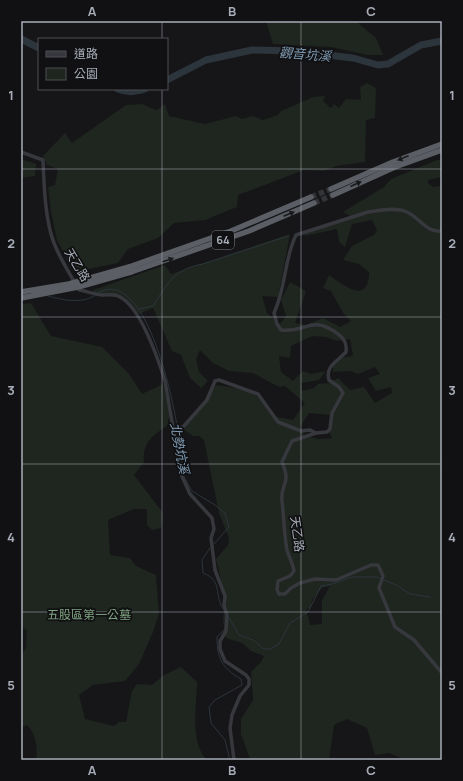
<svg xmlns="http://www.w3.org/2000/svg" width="463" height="781" viewBox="0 0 463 781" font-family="Manrope,'Noto Sans TC',sans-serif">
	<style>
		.green { fill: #1e261f; fill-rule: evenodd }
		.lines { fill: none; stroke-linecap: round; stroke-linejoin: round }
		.stream { stroke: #2c353c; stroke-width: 1 }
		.river { stroke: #2c353c; stroke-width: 7 }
		.trunk-tunnel { stroke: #333438; stroke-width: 5.5; stroke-dasharray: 5.5 3; stroke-linecap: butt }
		.minor { stroke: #37383d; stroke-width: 3.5 }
		.trunk { stroke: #5b5e65; stroke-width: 5.5 }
		.trunk-bridge { stroke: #5b5e65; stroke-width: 5.5 }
		.oneway { fill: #18191b }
		.grid { fill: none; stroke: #a8adb8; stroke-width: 1; stroke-opacity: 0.55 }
		.labels { text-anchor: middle; stroke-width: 3.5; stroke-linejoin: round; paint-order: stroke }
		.shield { fill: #111113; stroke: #7b7e86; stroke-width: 1 }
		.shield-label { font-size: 11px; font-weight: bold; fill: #a8adb8 }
		.street-label { font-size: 12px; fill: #a8adb8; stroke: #111113 }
		.park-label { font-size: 12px; fill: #7fa381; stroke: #111113 }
		.water-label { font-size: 13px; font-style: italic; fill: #7f9bb3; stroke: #111113 }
		.neatline { fill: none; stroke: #a8adb8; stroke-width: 1.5 }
		.grid-label { font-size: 13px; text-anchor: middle; font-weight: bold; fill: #a8adb8 }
	</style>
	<rect width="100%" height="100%" fill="#161618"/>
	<!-- green -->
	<path class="green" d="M266 21H359V24L376 38 383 55H367L331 47 273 44Z
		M367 83 376 88 375 118 366 120 365 162 336 166 324 171 304 170 238 195 237 207 205 220 174 223 158 238 128 249 118 263 74 272 57 240 51 212 48 187 55 185 58 169 47 165 43 156 65 133 72 143 126 105 143 104 148 107 157 110 165 104 169 116 205 124 236 116 242 119 253 116 263 120 278 115 281 111 313 97 325 96 323 101 331 108 334 104 339 108 346 99 361 100 360 87Z
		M21 159 36 164 35 176 21 178Z
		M437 160H442V177L428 180V183L433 187 442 186V760H406L389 753 375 755 367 728 347 719 334 725 329 760H248L250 759 241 734V719L253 700 251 672 261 662 264 656 251 651 242 643 226 638 223 621 225 597 216 559 228 545 229 538 219 513 204 440 199 436H193L184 430 188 421 201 408 209 390 217 385 247 390 261 399 272 416 293 420 305 403 285 386 279 387 253 373 229 371 213 363 200 350 196 359 199 372 208 381 201 388 190 378 181 355 172 351 153 308 139 314 122 297 94 295 93 290 165 265 171 274 290 234 278 297 262 296 267 313 280 324 286 316 281 300 290 282 306 291 295 323 306 325 323 318 340 327 351 321 343 313 331 291 323 288 329 275C343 285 369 306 369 272L359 264 343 260 352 246 374 235 377 230 372 220 352 224 345 247 339 242 337 229 305 236 304 232 354 218 343 212 384 187 391 179ZM312 336 326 337 337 341 350 339 353 356 338 358 333 362V372L350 371 358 374 375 367 380 374 368 378 376 391 391 387 392 393 375 403 364 387 350 390 338 378 329 383 318 384 314 388 302 391 301 383 319 380 326 371 311 374 303 371 293 381 281 372 279 356 290 358 291 346ZM309 413 330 415 328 431 332 438 319 439 305 436 300 427ZM330 586 322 600V624L310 625 306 609 311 608 312 600 322 588Z
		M31 303 51 336 102 347 129 374 142 394 163 384 170 414 167 426C153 435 142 443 144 462L134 475 163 513 161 528 152 530 147 525V509H134L108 520 110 555 130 558 136 566 156 575 159 614 153 632 139 664 125 681 93 685 79 695 85 719 114 726 119 722H126L132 691 137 684 152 685 164 675 181 667 197 682C197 706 189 741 207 760H36C38 747 36 734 27 725L21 727V655L26 648 27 631 21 625V304Z"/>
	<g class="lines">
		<!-- stream -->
		<path class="stream" d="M98 293C145 265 173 399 177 426
			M48 296C63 300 80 304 94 296
			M139 309 153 306C168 283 174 269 203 264L288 236
			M177 430 184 477 192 491 215 505 225 513 229 527 214 544
			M210 548 202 560 203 573C224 581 213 596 224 610
			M228 616 239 635 253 640 264 649H270L279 644 290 623 308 612 321 586 332 584 352 577H377L396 585 410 594 430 597
			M225 629 217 637C217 659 222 668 241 679L242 685 215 700 209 707 211 723 225 740 230 760"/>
		<!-- river -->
		<path class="river" d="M21 39 39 48
			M167 80 206 60 252 50 294 51 353 58 378 65 388 64 421 45 442 41
			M118 89C128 93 135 92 145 89"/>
		<!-- trunk-tunnel -->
		<path class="trunk-tunnel" d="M311 197 331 189
			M314 203 333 195"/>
		<!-- minor -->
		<path class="minor" d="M21 152 43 160C44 185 45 220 54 243 60 259 70 274 79 290 87 291 95 295 103 295 108 295 113 294 118 296 140 305 158 359 165 381L181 474 190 494 212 518 214 529 211 538 215 570 225 596 224 605 227 615 226 631 220 641V649L225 661 246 675 249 679V685L240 696 232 715 230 728 234 760
			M174 429 183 427 207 400 215 381 219 380 258 394 278 422 301 431 310 430 316 433 292 441 282 462C292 485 280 483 282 501 284 517 284 534 287 550 289 557 293 564 294 571L290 576 278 581 277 590 279 594H285L291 588 300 583 315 579 336 580 371 565H378L383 576 379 588 395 627 414 640 442 673
			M316 433 327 432 330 429 332 413 343 393 339 387 329 380C325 366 337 362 346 352 347 344 345 339 338 334 310 314 308 333 281 330L277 324 274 313C286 288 284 259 296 235L368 212C379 210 396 207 407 212 420 218 426 233 442 231"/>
		<!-- trunk -->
		<path class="trunk" d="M331 189 393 162 442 144
			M333 195 395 167 442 150
			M129 267 231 231 311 197
			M131 272 249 231 314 203"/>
		<!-- trunk-bridge -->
		<path class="trunk-bridge" d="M21 292 69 284 129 267
			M21 298 78 287 131 272"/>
	</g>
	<!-- one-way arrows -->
	<defs><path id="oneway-solid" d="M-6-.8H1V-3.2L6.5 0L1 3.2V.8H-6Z"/></defs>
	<g class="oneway">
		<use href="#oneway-solid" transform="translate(403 158) rotate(158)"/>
		<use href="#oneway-solid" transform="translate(356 184) rotate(-25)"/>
		<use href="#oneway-solid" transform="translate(289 214) rotate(-23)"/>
		<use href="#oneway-solid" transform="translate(168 260) rotate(-18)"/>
	</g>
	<!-- grid -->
	<path class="grid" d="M162 21V39M301 21V760M162 89V760M21 169H442M21 317H442M21 464H442M21 612H442"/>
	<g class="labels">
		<!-- shield labels -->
		<rect class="shield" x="212" y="231" width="22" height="18" rx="3"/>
		<g class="shield-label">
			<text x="223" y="244">64</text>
		</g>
		<!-- street labels -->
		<g class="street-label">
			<text transform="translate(77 265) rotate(59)" y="4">天乙路</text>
			<text transform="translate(297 534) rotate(82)" y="4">天乙路</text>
		</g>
		<!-- park labels -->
		<g class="park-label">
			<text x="89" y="619">五股區第一公墓</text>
		</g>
		<!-- water labels -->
		<g class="water-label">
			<text transform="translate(305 54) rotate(5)" y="5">觀音坑溪</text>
			<text transform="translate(180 448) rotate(79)" y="5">北勢坑溪</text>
		</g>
	</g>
	<!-- border -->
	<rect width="463" height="781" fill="none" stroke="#111113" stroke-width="44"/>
	<!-- legend -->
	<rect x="38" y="38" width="130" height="52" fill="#111113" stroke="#4d4f55"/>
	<rect x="46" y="51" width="20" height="6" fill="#37383d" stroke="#4d4f55"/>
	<text x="74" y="58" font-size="12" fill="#a8adb8">道路</text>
	<rect x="46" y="68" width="20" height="12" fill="#1e261f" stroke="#4d4f55"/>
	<text x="74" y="78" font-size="12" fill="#a8adb8">公園</text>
	<rect x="22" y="22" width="419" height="737" class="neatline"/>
	<g class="grid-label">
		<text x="92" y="16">A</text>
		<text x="232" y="16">B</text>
		<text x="371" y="16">C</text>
		<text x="11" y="100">1</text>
		<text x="452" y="100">1</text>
		<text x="11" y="248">2</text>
		<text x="452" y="248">2</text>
		<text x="11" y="395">3</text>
		<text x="452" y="395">3</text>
		<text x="11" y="542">4</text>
		<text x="452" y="542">4</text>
		<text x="11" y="690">5</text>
		<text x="452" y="690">5</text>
		<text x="92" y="775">A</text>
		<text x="232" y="775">B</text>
		<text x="371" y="775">C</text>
	</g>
</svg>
